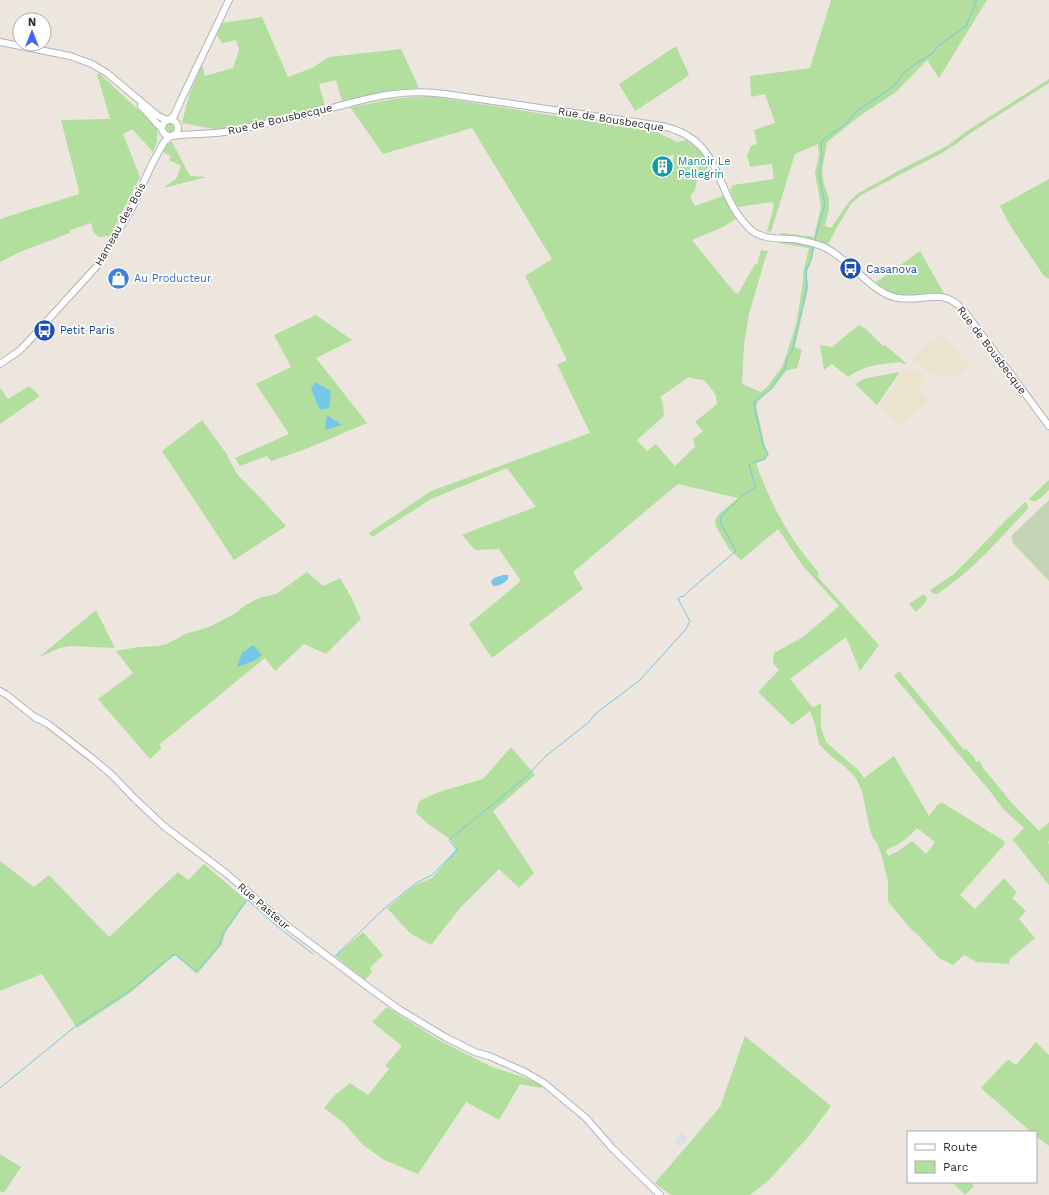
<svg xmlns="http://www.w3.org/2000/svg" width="1049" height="1195" viewBox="0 0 1049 1195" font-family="'Work Sans',sans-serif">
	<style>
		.industrial { fill: #e0dee5 }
		.education { fill: #ece3ce }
		.green { fill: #b2df9e; fill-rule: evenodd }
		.cemetery { fill: #c4d5b6 }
		.water { fill: #77c6e7 }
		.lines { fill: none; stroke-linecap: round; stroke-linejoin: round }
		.stream { stroke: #77c6e7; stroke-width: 1 }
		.secondary-casing { stroke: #b1b4bd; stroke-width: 8 }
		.secondary { stroke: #fff; stroke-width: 6 }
		.labels { text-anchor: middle; stroke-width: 3.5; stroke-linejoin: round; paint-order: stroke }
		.street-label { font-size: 11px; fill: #2b2b2b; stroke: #fff }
		.culture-label { font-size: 11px; fill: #0d838f; stroke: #fff; text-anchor: start }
		.transit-label { font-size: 11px; fill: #164399; stroke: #fff; text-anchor: start }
		.shop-label { font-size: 11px; fill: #366cbe; stroke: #fff; text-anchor: start }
	</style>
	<rect width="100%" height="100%" fill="#ece6de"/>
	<!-- industrial -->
	<path class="industrial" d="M682 1133 688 1139 680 1147 674 1141Z"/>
	<!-- education -->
	<path class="education" d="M943 334 970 367 957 377 951 375 938 377 912 359 926 345Z
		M909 369H913L926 377 917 390 930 400 899 426 879 407 903 372Z"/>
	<!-- green -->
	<path class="green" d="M831 0H987L939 78 927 60 896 92 861 115 827 142 822 171 824 184 829 198V209L825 226 831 228 848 203 857 194 898 171 947 146 967 131 1049 79V83L969 134 956 144 942 153 861 195 851 204 836 229 827 246 816 242 812 259 807 271 808 288 795 347 802 350 797 368 786 371 772 389 758 401 756 406 765 446 769 454 765 460 756 463C770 504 791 541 819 573L817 576 879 645 860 671 846 637 790 679 813 708 821 703V728L826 742 844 758 857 769 864 778 894 756 929 816 938 804 943 803 1004 841 1005 844 960 895 975 909 1004 878 1017 893 1012 898 1026 911 1019 919 1035 938 1010 959 1009 964 977 962 964 955 953 965 939 958 920 937 911 929 888 902V882L882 857 877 843 873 838 870 830 862 791 856 778 844 766 831 756 819 744 815 725 810 711 792 725 758 692 779 670 773 663 774 653 803 637 839 606 803 566 778 529 741 560 729 549 716 527 715 520 719 514 738 498 678 484 573 572 583 589 492 658 469 624 521 581 499 549 475 550 462 535 482 527 536 507 507 468 431 499 372 537 369 533 431 491 590 433 557 364 566 361V358L525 276 552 259 472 128 383 154 350 107 400 98 430 96 657 132 677 142 687 140 701 152 710 162V166C707 169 700 174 698 178 694 186 699 188 690 196L695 206 723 196 736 219 723 227 692 240 735 293 738 294 755 264 757 265 761 250 768 251 765 259 749 314 744 345 742 384 761 392 767 387 782 367 788 350 796 324 803 283V273L809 248 778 243 781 233 814 237 821 206 815 173 819 155 818 144 795 154 771 232 767 231 774 206 772 202 738 207 736 206 730 189 733 185 774 179 772 164 750 167 747 155 751 146 757 144 754 130 775 123 765 94 751 97 750 76 810 68ZM674 154 672 164 674 171 660 179 651 164ZM689 377 695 379 704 380 716 395 717 404 695 422 703 431 693 439 695 447 675 466 656 444 647 451 637 440 664 416 663 404 660 397ZM917 828 935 842 926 854 912 841 898 851 888 856 886 850C900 844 906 840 917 828Z
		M262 17 288 77 312 68 329 57 401 49 419 88 393 90 342 102 336 80 319 84 325 106 219 130 182 123 189 95 202 65 205 76 233 68 239 50 236 40 222 43 217 35 222 23Z
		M676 46 689 75 678 83 635 111 619 84Z
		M97 74H100L146 117 157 129V142L153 152 132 129 123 134 140 177 110 236 99 237 94 233 91 223 70 230V233L22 251 0 262V219L79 194 78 187 61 120 110 119Z
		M165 128a5 5 0 1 1 10 0a5 5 0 1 1-10 0Z
		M172 142 190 176 207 177 163 188 176 179 181 166 169 160 171 156 163 152 167 144Z
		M1049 179V279L1044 276C1029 253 1012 231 1000 206Z
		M920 251 945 295C926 295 903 300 885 291 882 289 879 286 875 283Z
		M316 315 352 340 316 358 367 423 306 449 271 461 267 456 240 466 235 458 289 434 256 384 291 367 274 335Z
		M859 325 866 329 883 346 885 345 907 364H904L900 362C881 364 864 365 848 377L832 364 824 370 820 345 832 347Z
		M900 372 877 405 855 384 866 378Z
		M29 386 40 396 0 424V388L8 399Z
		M202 420 226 453 237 474 265 503 286 526 234 560 162 451Z
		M1049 480V490C1043 495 1036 506 1029 499Z
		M1025 502C1028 505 1029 506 1027 510 1010 527 995 545 977 562 965 574 952 583 939 593 934 595 933 594 930 590L954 574 967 561 1005 521Z
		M307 572 323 586 340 578 351 597 361 619 326 654 304 644 275 671 265 658 160 744 161 749 150 759 98 699 133 673 116 651 138 647 158 646 167 644 185 634 209 627 236 613 244 606 259 598 276 594Z
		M924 594 927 598 926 602 916 612 909 604Z
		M96 610 115 648 69 646 60 648 39 657Z
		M899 671 964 750 966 749 974 757 976 762 980 761 983 768 1011 802 1039 831 1049 822V841L1048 842 1049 844V885L1013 840 1024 828 1004 810 990 791 967 764 894 676Z
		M511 747 535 775 493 811 534 873 519 888 499 869 461 907 431 945 410 933 387 908 415 885 432 878 456 849 451 840 427 823 416 813 419 801 439 792 483 779Z
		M0 861 34 887 49 875 109 937 178 872 188 880 204 864 247 901 225 933 222 944 197 974 175 955 130 993 77 1028 42 974 0 991Z
		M363 932 383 955 370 968 372 972 365 980 335 956Z
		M387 1007 437 1039 472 1057 492 1067 520 1076 543 1085 541 1088 520 1084 499 1120 466 1102 418 1174 384 1160 362 1144 345 1124 324 1108 335 1095 350 1083 368 1095 389 1069 385 1066 402 1046 372 1022Z
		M745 1036 831 1106 808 1137 769 1180 750 1195H671L655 1183 720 1107Z
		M1036 1042 1049 1055V1146L1036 1136V1132H1031L981 1088 1005 1062 1009 1060 1016 1065Z
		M0 1154 21 1167 4 1193 0 1191Z
		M952 1182H969L974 1186 965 1195Z"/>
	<!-- cemetery -->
	<path class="cemetery" d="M1049 500V581L1012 542V535Z"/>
	<!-- water -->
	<path class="water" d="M315 382 331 391 329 408 320 410 311 389Z
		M327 415 342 425 325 430Z
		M503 575H508V579C504 583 500 586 493 586L491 581 494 578Z
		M253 645 262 655 254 661 237 667 242 653Z"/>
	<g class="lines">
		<!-- stream -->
		<path class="stream" d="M815 239 825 204 819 175 822 155 821 143 824 139 847 123 857 111 894 86 905 72 915 64 932 54 938 46 966 26 976 3V0
			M753 463 764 459 768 454 763 445 754 405 755 401 771 389 785 368 787 360 792 351 807 288 806 271 811 260 813 247
			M742 496 755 488V485L749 465 750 464
			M336 955 386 907 416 883 432 875 457 850 449 840 526 777 546 756 589 722 595 714 640 680 686 629 690 621 678 599 680 597 684 596 691 589 736 551 720 522 722 515 740 498
			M0 1088 77 1025 129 991 173 955H176L196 971H197L219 946 223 933 247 900 249 901 278 927 313 954"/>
		<defs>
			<path id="secondary" d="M0 42 70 56 92 64 107 73 157 115 162 118 168 120
				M141 106 161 128
				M170 119 174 116 181 100 229 0
				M162 128a8 8 0 1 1 16 0a8 8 0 1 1-16 0Z
				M173 136C192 133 211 135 230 131 258 125 286 120 313 113 359 101 397 87 445 94L662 126C726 140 712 194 751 230 763 240 780 238 794 239 805 241 814 243 824 247 850 259 872 294 898 298 925 302 944 286 965 312L1049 426
				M0 364 19 351 26 344 97 266 132 208 151 166 164 142 171 136
				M0 691 7 695 37 719
				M35 717 48 724 93 759 111 774 135 799 165 827 227 874 286 925 368 987 400 1010 445 1037 475 1052 489 1056 525 1072 544 1083 586 1118 613 1149
				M611 1147 660 1195"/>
		</defs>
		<!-- secondary casing -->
		<use href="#secondary" class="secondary-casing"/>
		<!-- secondary -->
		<use href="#secondary" class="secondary"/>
	</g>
	<!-- icons -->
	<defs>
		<symbol id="building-disc" viewBox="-11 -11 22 22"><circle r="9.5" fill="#0f9aa8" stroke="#fff"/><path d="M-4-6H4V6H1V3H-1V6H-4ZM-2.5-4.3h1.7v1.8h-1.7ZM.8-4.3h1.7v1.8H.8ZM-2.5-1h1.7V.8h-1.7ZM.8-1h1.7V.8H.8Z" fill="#fff"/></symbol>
		<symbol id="bus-disc" viewBox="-11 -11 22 22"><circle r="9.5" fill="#1a4fb4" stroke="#fff"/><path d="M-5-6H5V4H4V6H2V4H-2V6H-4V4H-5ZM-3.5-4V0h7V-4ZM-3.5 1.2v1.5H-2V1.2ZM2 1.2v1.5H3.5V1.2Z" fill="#fff"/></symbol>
		<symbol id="shop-disc" viewBox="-11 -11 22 22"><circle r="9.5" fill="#3f7fe0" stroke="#fff"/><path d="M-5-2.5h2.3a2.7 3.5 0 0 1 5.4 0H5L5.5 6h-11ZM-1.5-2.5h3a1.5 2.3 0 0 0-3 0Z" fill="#fff"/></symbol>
	</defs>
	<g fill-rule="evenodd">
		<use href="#building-disc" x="650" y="154" width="25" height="25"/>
		<use href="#bus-disc" x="838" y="256" width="25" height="25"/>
		<use href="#shop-disc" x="106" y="266" width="25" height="25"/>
		<use href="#bus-disc" x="32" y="318" width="25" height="25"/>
	</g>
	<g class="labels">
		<!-- street labels -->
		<g class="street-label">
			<text transform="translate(280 119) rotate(-13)" y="4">Rue de Bousbecque</text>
			<text transform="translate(611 119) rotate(9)" y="4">Rue de Bousbecque</text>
			<text transform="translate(120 224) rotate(-61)" y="4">Hameau des Bois</text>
			<text transform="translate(992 350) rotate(53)" y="4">Rue de Bousbecque</text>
			<text transform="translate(264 906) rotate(41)" y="4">Rue Pasteur</text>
		</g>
		<!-- culture labels -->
		<g class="culture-label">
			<text x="678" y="165">Manoir Le<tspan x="678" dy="13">Pellegrin</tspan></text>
		</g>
		<!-- transit labels -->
		<g class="transit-label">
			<text x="866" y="273">Casanova</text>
			<text x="60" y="334">Petit Paris</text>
		</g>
		<!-- shop labels -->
		<g class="shop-label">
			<text x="134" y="282">Au Producteur</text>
		</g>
	</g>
	<!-- legend -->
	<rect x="907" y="1131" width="130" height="52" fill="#ffffff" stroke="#aaaaaa"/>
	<rect x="915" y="1144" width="20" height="6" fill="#ffffff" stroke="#aaaaaa"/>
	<text x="943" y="1151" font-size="12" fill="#2b2b2b">Route</text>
	<rect x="915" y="1161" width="20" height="12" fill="#b2df9e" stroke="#aaaaaa"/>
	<text x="943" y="1171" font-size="12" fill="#2b2b2b">Parc</text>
	<!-- north arrow -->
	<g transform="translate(32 32)"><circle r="19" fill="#ffffff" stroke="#aaaaaa"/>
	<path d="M0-3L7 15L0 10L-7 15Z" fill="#4863ef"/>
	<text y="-6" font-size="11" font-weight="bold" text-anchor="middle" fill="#2b2b2b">N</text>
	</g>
</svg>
